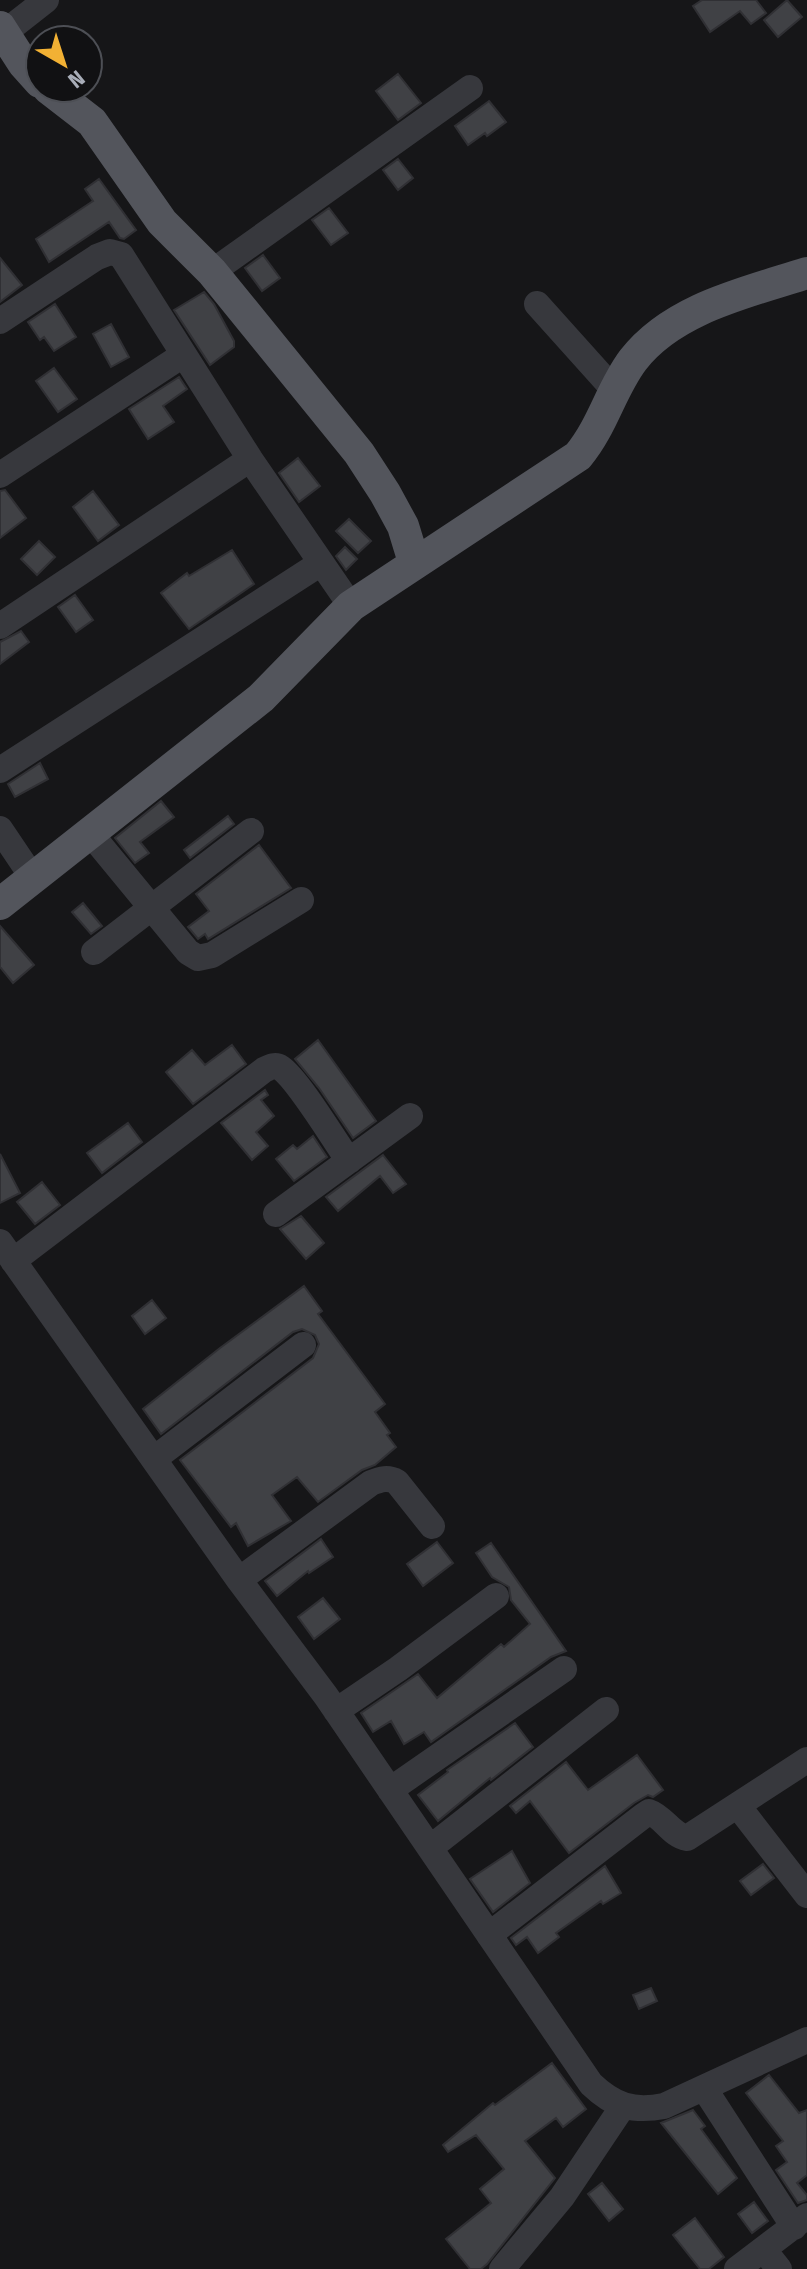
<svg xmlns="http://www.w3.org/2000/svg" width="807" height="2269" viewBox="0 0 807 2269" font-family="'Fira Sans Condensed',sans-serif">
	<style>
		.building { fill: #404145; stroke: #303034; stroke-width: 2 }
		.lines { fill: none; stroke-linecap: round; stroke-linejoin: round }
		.minor { stroke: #37383d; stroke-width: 26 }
		.major { stroke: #53555c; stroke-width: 32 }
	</style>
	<rect width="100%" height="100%" fill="#161618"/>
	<!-- building -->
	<path class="building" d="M702 0H756L766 13 751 24 740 11 710 32 693 6Z
		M787 0 802 17 778 37 764 20Z
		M398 74 421 103 398 120 376 91Z
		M489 101 506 122 487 136 485 133 468 145 455 126Z
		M398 159 413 178 398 190 383 170Z
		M99 179 136 230 124 239 120 238 109 222 49 262 36 239 93 201 85 189Z
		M329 208 348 233 331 245 312 220Z
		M263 255 280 278 262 291 245 268Z
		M0 258 22 285 0 302Z
		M204 292 214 304 234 341V347L210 365 174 310Z
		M55 304 76 337 54 351 44 337 40 340 28 322Z
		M111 324 129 357 111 367 93 334Z
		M54 368 77 399 58 412 36 381Z
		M179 377 187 389 163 406 174 422 148 439 129 409Z
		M298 458 320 486 299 502 279 473Z
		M5 490 26 518 0 538V491Z
		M93 491 119 525 98 541 73 507Z
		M349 519 371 541 358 553 336 531Z
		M39 541 55 557 37 575 21 559Z
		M345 547 357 559 346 570 336 556Z
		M232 550 254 584 189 629 161 593 187 573 189 576Z
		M75 595 93 620 76 632 58 607Z
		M21 631 29 642 0 664V642Z
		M40 763 48 779 15 797 8 784Z
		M161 801 174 817 140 842 149 853 135 863 115 838Z
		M228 816 234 824 190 858 184 850Z
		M259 845 291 888 208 939 205 934 198 939 188 927 209 911 196 894Z
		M83 903 102 926 91 934 72 912Z
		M0 926 34 965 13 983 0 967Z
		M318 1040 376 1121 353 1138 319 1088 295 1059Z
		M232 1045 246 1064 193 1104 166 1072 192 1050 205 1065Z
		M265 1090 268 1095 261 1100 274 1116 256 1132 268 1146 252 1160 221 1123Z
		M128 1123 142 1142 102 1173 87 1153Z
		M313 1136 327 1157 294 1181 276 1159 293 1145 297 1149Z
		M0 1154 20 1193 0 1203Z
		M383 1155 406 1184 393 1193 380 1176 338 1211 326 1197Z
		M42 1182 60 1205 35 1224 17 1202Z
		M301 1216 324 1243 306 1259 280 1229Z
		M304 1286 322 1311 318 1314 385 1404 375 1412 390 1433 387 1435 396 1447 375 1465 362 1470 318 1502 297 1477 272 1495 291 1521 248 1546 236 1523 231 1527 180 1460 313 1358 319 1344 315 1335 302 1329 293 1332 161 1434 143 1409 220 1348Z
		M152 1300 166 1318 145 1334 132 1316Z
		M321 1539 333 1557 309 1573 308 1571 277 1596 265 1581Z
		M437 1542 453 1563 423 1586 407 1564Z
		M491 1543 566 1651 551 1657 431 1742 424 1732 404 1744 391 1721 373 1732 361 1713 418 1674 437 1698 501 1644 504 1647 530 1624 511 1600 509 1587 492 1577 476 1553Z
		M323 1598 340 1619 314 1639 298 1617Z
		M515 1723 533 1747 491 1780 490 1778 438 1821 418 1795 448 1772 447 1770Z
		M637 1755 663 1790 653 1797 648 1795 634 1803 569 1853 530 1801 516 1813 510 1806 566 1762 588 1790Z
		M512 1851 530 1883 493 1912 470 1879Z
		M763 1864 774 1878 751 1895 740 1881Z
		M605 1866 621 1893 603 1904 601 1901 556 1933 559 1937 538 1953 527 1937 516 1945 511 1938Z
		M651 1988 657 2001 639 2009 633 1995Z
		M552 2063 586 2109 563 2127 556 2118 525 2141 555 2178 487 2264 481 2269H470L446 2239 491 2203 480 2189 504 2169 476 2135 448 2152 443 2145 493 2103 495 2105Z
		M769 2075 799 2113 807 2110V2175L797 2183 807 2195V2200L798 2203 776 2170 787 2162 776 2146 783 2141 746 2093Z
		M693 2110 705 2126 701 2129 737 2178 718 2194 661 2123Z
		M602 2183 623 2209 609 2221 588 2194Z
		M754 2202 768 2221 752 2233 738 2214Z
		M695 2218 724 2257 709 2269H700L673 2235Z"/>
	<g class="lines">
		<!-- minor -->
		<path class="minor" d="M4 33 46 0
			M212 272 470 88
			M537 304 616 392
			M0 321 97 257 110 252 121 255 250 459 351 606
			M0 475 183 355
			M0 626 250 459
			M0 770 321 563
			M0 829 33 878
			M90 833 188 952 198 958 212 955 301 900
			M94 952 251 831
			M276 1214 410 1116
			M0 1242 239 1580 326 1696 591 2084C614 2106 633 2112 664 2106L807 2040
			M13 1261 264 1070C270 1067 275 1064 281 1068 299 1081 334 1140 349 1161
			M154 1459 303 1345
			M239 1580 371 1483C381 1479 388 1477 397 1482L432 1526
			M336 1711 398 1669 496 1596
			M390 1790 564 1669
			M738 1806 807 1895
			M430 1848 606 1710
			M489 1935 643 1816 649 1812C664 1817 671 1835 687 1838L807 1760
			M704 2088 794 2227
			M764 2250 779 2269
			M502 2269 562 2197 623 2106
			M737 2269 807 2216"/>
		<!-- major -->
		<path class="major" d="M0 27 23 63 40 82
			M48 88 92 122 162 222 212 272 359 453 385 493 403 526 414 562
			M0 904 261 698 351 606 578 456C603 426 611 389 633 360 673 308 748 292 807 273"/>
	</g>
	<!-- north arrow -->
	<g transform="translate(64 64) rotate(141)"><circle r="38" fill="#111113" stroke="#4d4f55" stroke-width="2"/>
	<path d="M0-6L14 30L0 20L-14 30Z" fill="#f2b134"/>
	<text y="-12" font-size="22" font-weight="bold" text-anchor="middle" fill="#a8adb8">N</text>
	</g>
</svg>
